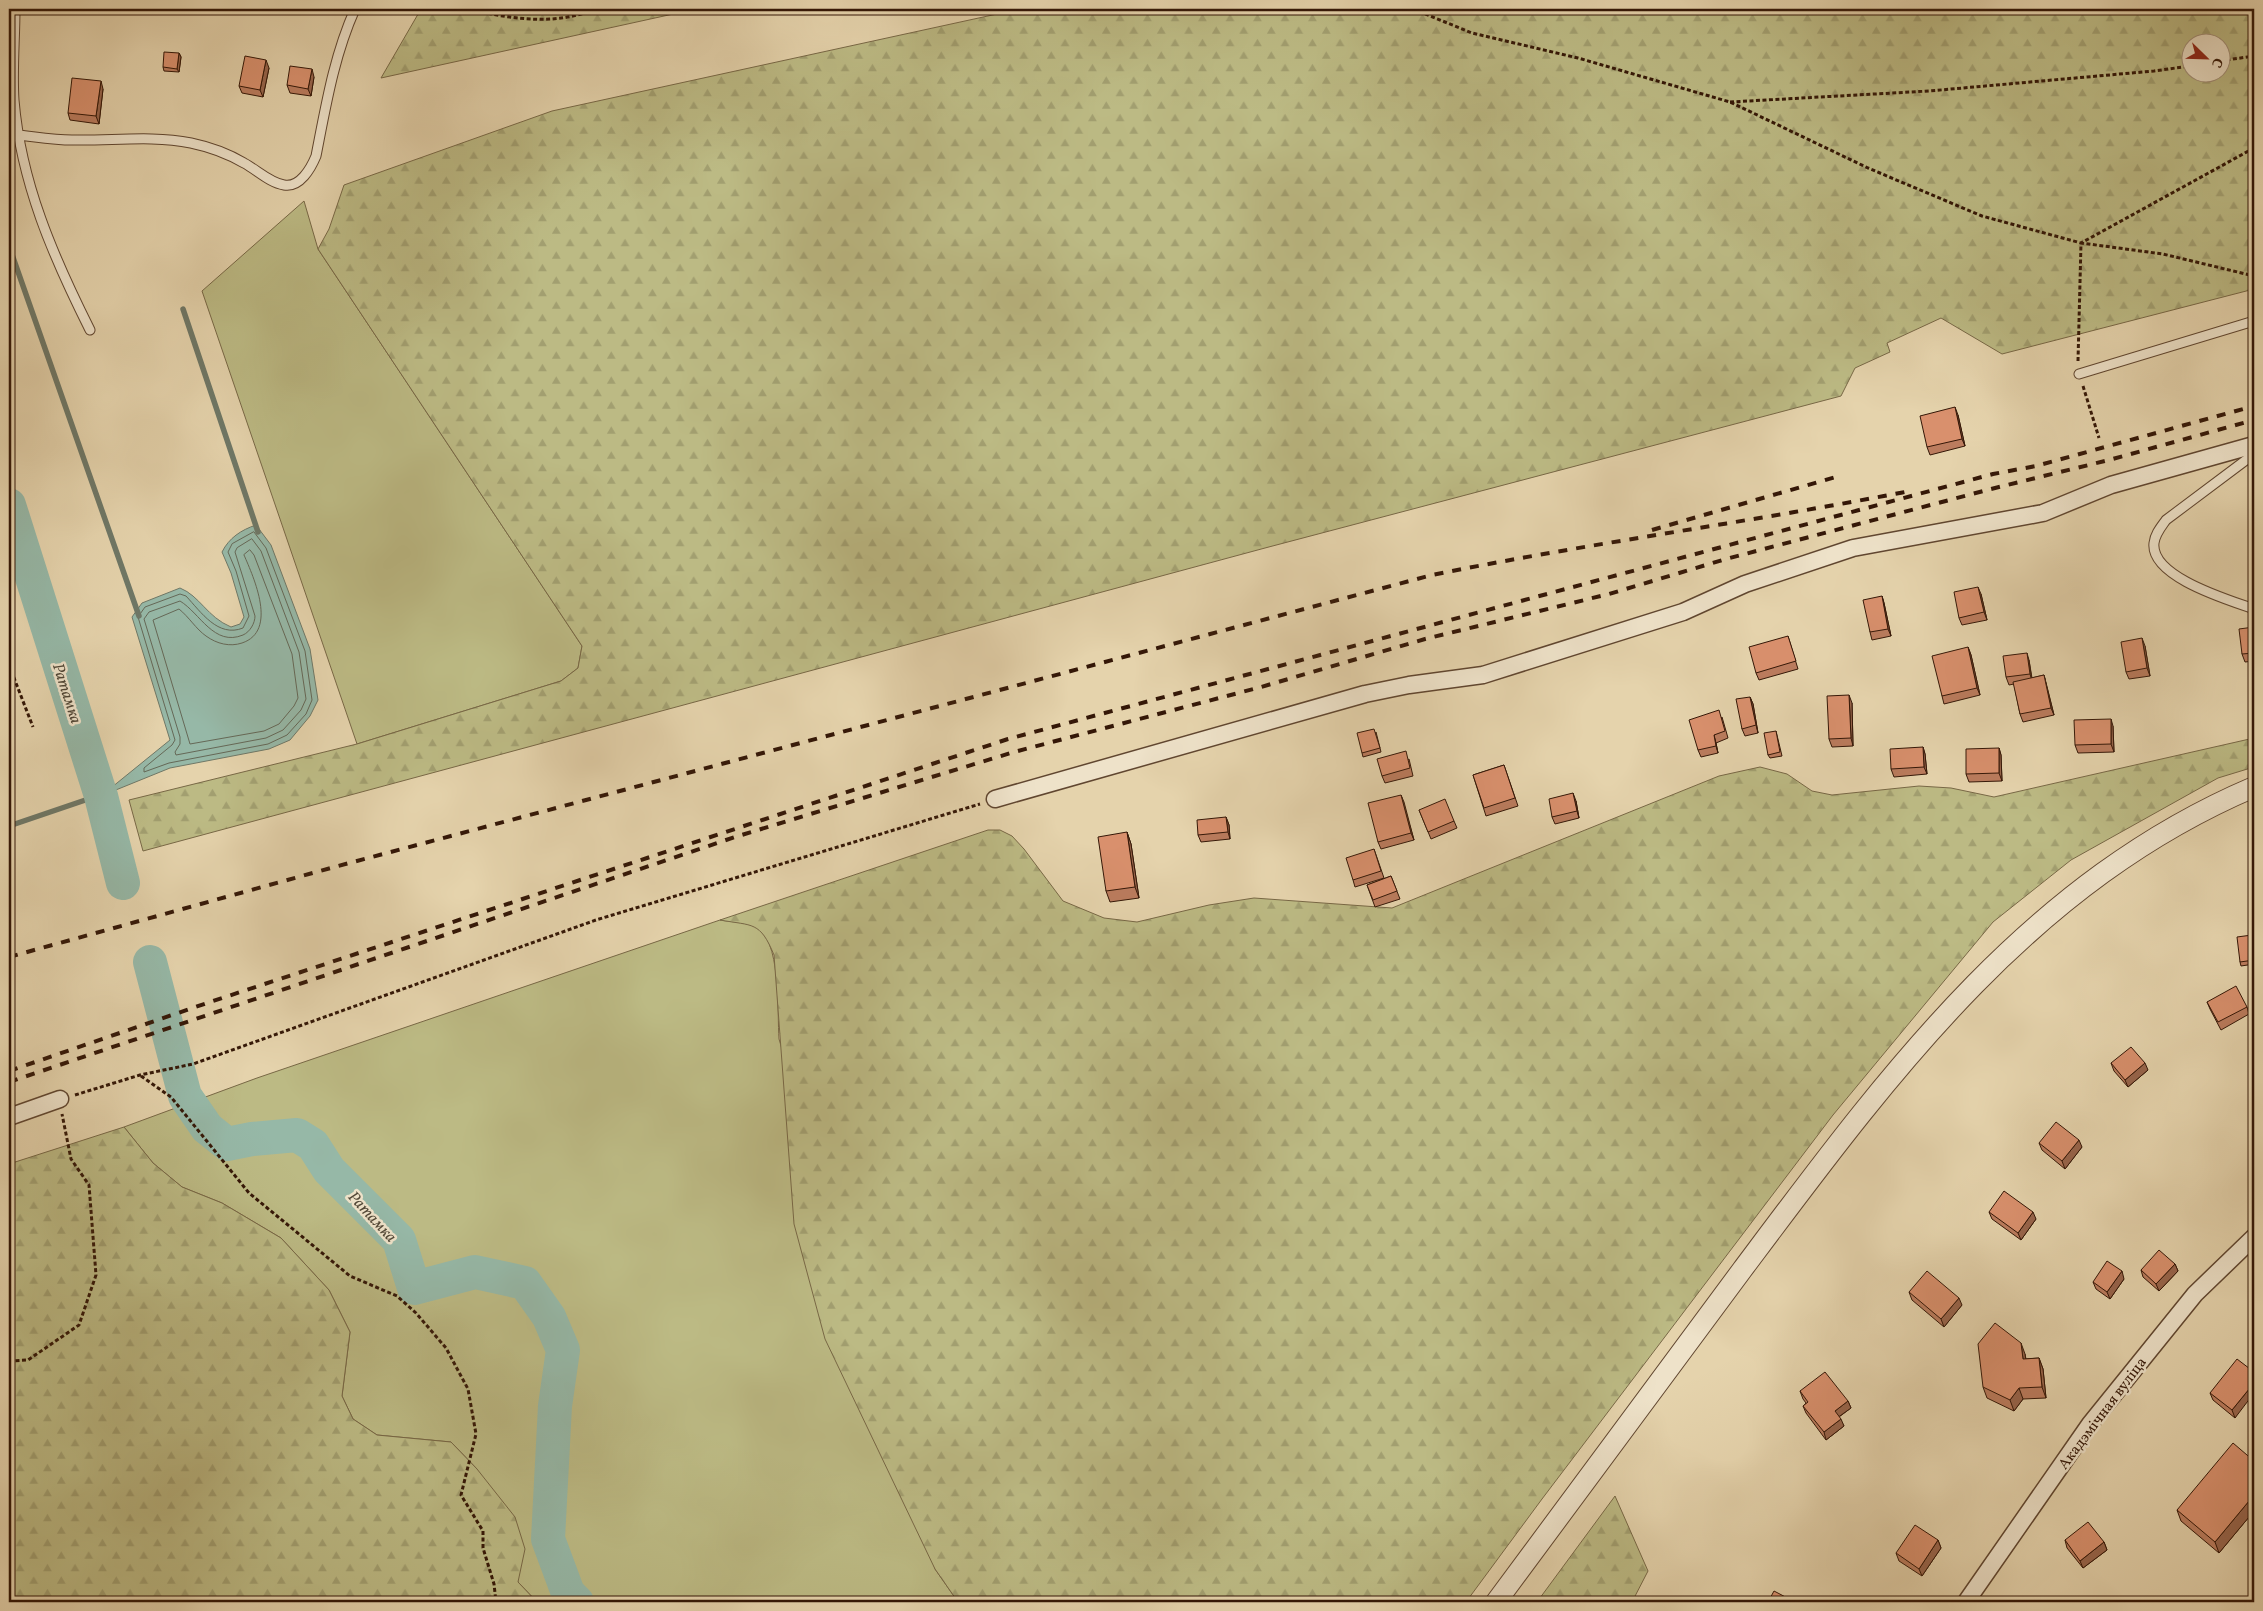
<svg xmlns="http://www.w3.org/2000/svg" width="2263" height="1611" viewBox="0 0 2263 1611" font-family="Vollkorn,serif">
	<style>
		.grass { fill: #bcba84; stroke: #786846 }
		.forest { fill: url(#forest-firs); stroke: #786846; fill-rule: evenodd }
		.water { fill: #96b8a7; stroke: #6f7867 }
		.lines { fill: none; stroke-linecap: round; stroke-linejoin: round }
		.shore { stroke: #656857; stroke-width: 1 }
		.stream { stroke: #6f7867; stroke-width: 5.5 }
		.river { stroke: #96b8a7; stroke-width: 34 }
		.service-casing { stroke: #604630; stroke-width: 11 }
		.minor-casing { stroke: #604630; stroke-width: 19 }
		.tertiary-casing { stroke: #604630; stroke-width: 22 }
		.path { stroke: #341707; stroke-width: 3; stroke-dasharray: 4 2.5; stroke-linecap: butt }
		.service { stroke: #eee2c9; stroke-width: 9 }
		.minor { stroke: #eee2c9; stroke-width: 16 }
		.tertiary { stroke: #eee2c9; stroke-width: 20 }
		.rail { stroke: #341707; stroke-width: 4; stroke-dasharray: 9 9; stroke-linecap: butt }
		.wall { fill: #bb7c5e; stroke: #341707 }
		.shaded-wall { fill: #98654c; stroke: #341707 }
		.building { fill: #d9906d; stroke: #341707 }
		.labels { text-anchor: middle; stroke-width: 5; stroke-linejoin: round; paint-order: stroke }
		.street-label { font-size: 15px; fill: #341707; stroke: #eee2c9 }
		.water-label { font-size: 16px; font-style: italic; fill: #514737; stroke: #eee2c9 }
	</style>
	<defs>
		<pattern id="forest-firs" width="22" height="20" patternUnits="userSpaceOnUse" patternTransform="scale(1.25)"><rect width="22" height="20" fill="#bcba84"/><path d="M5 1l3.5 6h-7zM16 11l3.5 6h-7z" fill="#a29f70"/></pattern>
	</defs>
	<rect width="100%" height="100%" fill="#e5d3ac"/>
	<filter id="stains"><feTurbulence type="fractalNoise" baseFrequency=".004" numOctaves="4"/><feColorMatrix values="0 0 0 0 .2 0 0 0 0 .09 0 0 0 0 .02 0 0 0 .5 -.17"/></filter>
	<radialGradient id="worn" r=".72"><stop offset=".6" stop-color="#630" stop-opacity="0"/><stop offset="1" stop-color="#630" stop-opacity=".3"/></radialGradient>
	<!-- grass -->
	<path class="grass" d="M304 201 318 249 582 646 578 668 561 681 357 744 202 291Z
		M720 920C731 922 744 922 754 926 782 936 777 1014 779 1039L935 1569 958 1602H537L518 1582 477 1469 451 1442 377 1435 353 1419 342 1396 350 1332 329 1290 281 1238 222 1203 182 1187 153 1163 124 1127 257 1078Z"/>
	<!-- forest -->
	<path class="forest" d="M421 9H696L381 78Z
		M1020 9H2254V289L2002 354 1941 318 1887 343 1890 352 1855 368 1841 396 1265 548 143 851 129 800 357 744 561 681 578 668 582 646 318 249 329 229 344 185 552 111ZM2190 42H2220V72H2190Z
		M2254 738V767L2218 778 2071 860 1993 922 1833 1115 1542 1499 1466 1602H958L935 1569 825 1339 794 1224 774 955C760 921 753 926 720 920L988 830H1000L1012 836 1024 849 1063 901 1104 918 1137 922 1209 905 1254 898 1392 908 1719 776 1760 767 1787 774 1812 791 1832 795 1919 786 1951 788 1994 797Z
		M124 1127 153 1163 182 1187 222 1203 281 1238 329 1290 350 1332 342 1396 353 1419 377 1435 451 1442 477 1469 515 1517 525 1549 518 1582 537 1602H9V1164Z
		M1615 1496 1648 1571 1632 1602H1537Z"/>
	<!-- water -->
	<path class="water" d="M256 525 271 545 310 649 318 700 310 716 290 740 269 749 170 768 101 796 170 740 132 617 142 603 180 588C200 596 207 617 231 627L240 624 244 617 231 573 222 552C229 538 241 530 256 525Z"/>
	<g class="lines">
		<!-- shore -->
		<path class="shore" d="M254 532 266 548 305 651 312 700 306 714 287 735 268 744 169 763 144 772V768L172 745 175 740 138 617 145 607 180 594 186 596C201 612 218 638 243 628L249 616 236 571 228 552 232 544Z
			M252 539 261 551 299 652 306 699 301 710 283 730 266 738 176 755 175 752 180 744V737L144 619 149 612 180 601C200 613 214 647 243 635 250 632 255 623 255 616L235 552 237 548Z
			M250 550 254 555 292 654 298 698 294 706 279 724 264 731 190 744 153 620 179 609C189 617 196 629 206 636 217 644 230 647 242 643 278 631 254 578 244 555Z"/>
		<!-- stream -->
		<path class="stream" d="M9 246 139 616
			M183 309 258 532
			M9 826 106 793"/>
		<!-- river -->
		<path class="river" d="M9 505 101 796 123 883
			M150 962 185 1096 207 1128 227 1144 252 1139 297 1135 313 1145 329 1170 399 1240 414 1288 475 1272 525 1283 549 1317 563 1350 555 1406 548 1539 568 1593 577 1602"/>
		<defs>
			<path id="service" d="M15 9C15 39 12 70 14 100 21 183 53 256 90 330
				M19 135C37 137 55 140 72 140 112 141 152 135 191 143 210 147 227 153 244 163 257 170 270 183 284 185 300 188 311 168 316 156 326 105 334 56 355 9
				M2079 374 2254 321
				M2254 454 2166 520C2161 527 2155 534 2154 543 2150 577 2229 600 2254 609"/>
			<path id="minor" d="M995 799 1365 694 1409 685 1483 675 1683 612 1745 584 1853 548 2043 513 2111 485 2254 445
				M9 1117 60 1099
				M1966 1602 2090 1424 2195 1294 2254 1237"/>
			<path id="tertiary" d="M1496 1602C1578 1491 1660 1380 1742 1270 1886 1078 2026 884 2254 787"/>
		</defs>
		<!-- service casing -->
		<use href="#service" class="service-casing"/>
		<!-- minor casing -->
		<use href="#minor" class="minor-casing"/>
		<!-- tertiary casing -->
		<use href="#tertiary" class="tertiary-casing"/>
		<!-- path -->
		<path class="path" d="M469 9C510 19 556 26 595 9
			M1413 9 1472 33 1578 58 1730 102 1868 168 1982 216 2081 243 2254 148
			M2220 61 2254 56
			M1730 102 1929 91 2154 71 2190 66
			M2078 361 2081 243 2163 254 2254 276
			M2083 386 2099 438
			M9 665 33 727
			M141 1076 171 1097 249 1193 350 1276 397 1296 416 1313 446 1348 468 1389 476 1434 461 1495 483 1531V1548L494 1584 496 1602
			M75 1095 140 1075 193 1064 596 920 980 804
			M9 1361 28 1360 79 1325 96 1275 89 1185 71 1159 62 1114"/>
		<!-- service -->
		<use href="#service" class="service"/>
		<!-- minor -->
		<use href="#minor" class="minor"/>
		<!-- tertiary -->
		<use href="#tertiary" class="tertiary"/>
		<!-- rail -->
		<path class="rail" d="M1652 530 1839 476
			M9 957 338 866 1432 575C1590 543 1751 522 1910 491
			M9 1071 210 1002 1008 739 1993 474 2036 466 2254 406
			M9 1082 735 837 1014 752 1261 687 1425 639 1609 594 1726 559 1991 489 2109 460 2254 420"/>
	</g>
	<!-- wall -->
	<path class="wall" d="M179 53 181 57 179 72 164 71 163 67Z
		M269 68 263 97 242 93 239 86Z
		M314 77 311 96 290 93 287 85Z
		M103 89 99 124 70 120 68 113Z
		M1958 415 1965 446 1930 455 1927 447Z
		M1981 594 1987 620 1962 625 1959 618Z
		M1882 596 1884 603 1891 636 1872 640 1870 632Z
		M2254 627V661L2245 662 2242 654Z
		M1788 636 1798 669 1759 680 1756 673Z
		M2145 646 2150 676 2129 679 2126 672Z
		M1968 647 1971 655 1980 695 1944 704 1942 696Z
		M2029 660 2032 678 2044 675 2054 715 2023 722 2020 714 2014 684 2009 685 2006 677Z
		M1750 697 1753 704 1758 733 1745 736 1742 729Z
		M1852 703 1853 746 1832 747 1829 739Z
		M1722 717 1728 738 1716 743 1718 753 1701 757 1698 750Z
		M2113 726 2114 752 2078 753 2075 745Z
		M1776 731 1782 756 1770 758 1768 755Z
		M1376 732 1381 752 1363 757 1362 753Z
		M1923 747 1925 754 1927 774 1894 777 1891 769Z
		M1999 748 2001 755 2002 781 1969 782 1966 774Z
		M1409 759 1413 776 1385 783 1382 776Z
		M1504 765 1518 806 1486 816 1473 775Z
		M1401 795 1414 840 1381 849 1378 842Z
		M1576 801 1579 818 1555 824 1552 817Z
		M1419 810 1454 821 1457 828 1431 839Z
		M1226 817 1229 825 1230 839 1201 842 1198 835Z
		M1127 832 1131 844 1139 898 1110 902 1106 891Z
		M1374 849 1384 878 1355 887 1353 880Z
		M1391 876 1400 899 1375 907 1367 885Z
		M2253 938 2254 950V964L2241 966 2240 962Z
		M2207 1002 2247 1007 2249 1014 2221 1030 2210 1009Z
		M2111 1063 2148 1070 2128 1087 2114 1071Z
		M2039 1143 2082 1147 2065 1169 2042 1150Z
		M1989 1212 2036 1219 2021 1240 1992 1219Z
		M2175 1264 2178 1271 2159 1291 2143 1277 2141 1270Z
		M2124 1279 2110 1299 2096 1289 2093 1282Z
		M1909 1292 1962 1305 1944 1327 1912 1300Z
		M2025 1354 2026 1359 2039 1358 2043 1369 2046 1398 2023 1399 2014 1411 1987 1398 1983 1387Z
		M2254 1372 2235 1418 2213 1400 2210 1393Z
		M1800 1391 1848 1401 1851 1408 1839 1417 1844 1426 1826 1440 1806 1413 1803 1406 1806 1403 1803 1399Z
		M2254 1461V1511L2219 1553 2181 1521 2177 1510Z
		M1938 1540 1941 1548 1922 1576 1899 1561 1896 1553Z
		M2065 1540 2104 1542 2107 1550 2083 1568 2067 1548Z"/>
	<!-- shaded-wall -->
	<path class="shaded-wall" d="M179 53 181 57 179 72 177 69Z
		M266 60 269 68 263 97 260 90Z
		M312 69 314 77 311 96 308 89Z
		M101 81 103 89 99 124 96 116Z
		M1955 407 1958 415 1965 446 1962 439Z
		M1978 587 1981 594 1987 620 1984 612Z
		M1882 596 1884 603 1891 636 1888 629Z
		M2142 638 2145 646 2150 676 2147 668Z
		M1968 647 1971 655 1980 695 1977 688Z
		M2027 653 2029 660 2032 681 2030 674Z
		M2044 675 2054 715 2051 708Z
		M1849 695 1852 703 1853 746 1851 738Z
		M1750 697 1753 704 1758 733 1756 725Z
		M2111 719 2113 726 2114 752 2111 744Z
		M1714 735 1716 743 1718 753 1716 746Z
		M1923 747 1925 754 1927 774 1924 767Z
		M1999 748 2001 755 2002 781 1999 773Z
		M1573 793 1576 801 1579 818 1577 811Z
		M1401 795 1404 802 1414 840 1411 833Z
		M1226 817 1229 825 1230 839 1228 832Z
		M1127 832 1131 844 1139 898 1135 887Z
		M2252 935 2253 938 2254 950V958Z
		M2145 1063 2148 1070 2128 1087 2125 1080Z
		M2079 1140 2082 1147 2065 1169 2062 1161Z
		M2033 1212 2036 1219 2021 1240 2018 1233Z
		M2175 1264 2178 1271 2159 1291 2156 1284Z
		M2122 1271 2124 1279 2110 1299 2107 1292Z
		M1959 1298 1962 1305 1944 1327 1941 1319Z
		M2021 1343 2025 1354 2027 1370 2023 1359Z
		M2039 1358 2043 1369 2046 1398 2042 1387Z
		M2254 1383V1393L2235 1418 2232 1410Z
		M2019 1388 2023 1399 2014 1411 2010 1400Z
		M1848 1401 1851 1408 1837 1418 1835 1411Z
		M1841 1419 1844 1426 1826 1440 1824 1432Z
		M2254 1495V1511L2219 1553 2215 1542Z
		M1938 1540 1941 1548 1922 1576 1919 1569Z
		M2104 1542 2107 1550 2083 1568 2080 1561Z"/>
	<!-- building -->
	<path class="building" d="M164 52 179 53 177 69 163 67Z
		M245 56 266 60 260 90 239 86Z
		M290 66 312 69 308 89 287 85Z
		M72 78 101 81 96 116 68 113Z
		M1955 407 1962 439 1927 447 1920 416Z
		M1978 587 1984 612 1959 618 1954 592Z
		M1882 596 1888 629 1870 632 1863 600Z
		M2254 627V653L2242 654 2239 629Z
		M1788 636 1796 661 1756 673 1749 647Z
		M2142 638 2147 668 2126 672 2121 642Z
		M1968 647 1977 688 1942 696 1932 656Z
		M2027 653 2030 674 2006 677 2003 656Z
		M2044 675 2051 708 2020 714 2013 682Z
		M1849 695 1851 738 1829 739 1827 696Z
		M1750 697 1756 725 1742 729 1736 699Z
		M1719 710 1725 731 1714 735 1716 746 1698 750 1689 720Z
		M2111 719V744L2075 745 2074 720Z
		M1374 729 1380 748 1362 753 1357 733Z
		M1776 731 1780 752 1768 755 1764 733Z
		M1923 747 1924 767 1891 769 1890 749Z
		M1999 748V773L1966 774V749Z
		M1406 751 1410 768 1382 776 1377 759Z
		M1504 765 1515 798 1484 808 1473 775Z
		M1573 793 1577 811 1552 817 1549 799Z
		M1401 795 1411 833 1378 842 1368 803Z
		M1445 799 1454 821 1428 832 1419 810Z
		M1226 817 1228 832 1198 835 1197 820Z
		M1127 832 1135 887 1106 891 1098 837Z
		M1374 849 1381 871 1353 880 1346 858Z
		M1391 876 1397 891 1373 900 1367 885Z
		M2252 935 2254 960 2240 962 2237 937Z
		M2236 986 2247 1007 2218 1022 2207 1002Z
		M2131 1047 2145 1063 2125 1080 2111 1063Z
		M2056 1122 2079 1140 2062 1161 2039 1143Z
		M2004 1191 2033 1212 2018 1233 1989 1212Z
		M2159 1250 2175 1264 2156 1284 2141 1270Z
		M2107 1261 2122 1271 2107 1292 2093 1282Z
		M1927 1271 1959 1298 1941 1319 1909 1292Z
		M1995 1323 2021 1343 2023 1359 2039 1358 2042 1387 2019 1388 2010 1400 1983 1387 1978 1344Z
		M2237 1359 2254 1372V1383L2232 1410 2210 1393Z
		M1825 1372 1848 1401 1835 1411 1841 1419 1824 1432 1803 1406 1808 1402 1800 1391Z
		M2233 1443 2254 1461V1495L2215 1542 2177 1510Z
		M2088 1522 2104 1542 2080 1561 2065 1540Z
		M1915 1525 1938 1540 1919 1569 1896 1553Z
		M1774 1591 1795 1602H1768Z"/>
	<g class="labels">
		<!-- street labels -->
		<g class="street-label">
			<text transform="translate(2102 1413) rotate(-53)" y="5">Акадэмічная вуліца</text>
		</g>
		<!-- water labels -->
		<g class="water-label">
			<text transform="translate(68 693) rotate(72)" y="6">Ратамка</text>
			<text transform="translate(373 1216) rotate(47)" y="6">Ратамка</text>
		</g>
	</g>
	<!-- margin -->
	<rect width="2263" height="1611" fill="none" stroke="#e5d3ac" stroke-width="30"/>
	<rect x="10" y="10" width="2243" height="1591" fill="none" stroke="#341707" stroke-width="2.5"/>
	<rect x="15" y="15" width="2233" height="1581" fill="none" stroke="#341707"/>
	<!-- north arrow -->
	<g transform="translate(2206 58) rotate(113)"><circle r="24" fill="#eee2c9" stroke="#a4917b"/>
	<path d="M0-4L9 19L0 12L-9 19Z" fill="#8f2418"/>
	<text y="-8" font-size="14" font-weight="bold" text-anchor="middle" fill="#341707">С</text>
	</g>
	<rect width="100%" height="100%" filter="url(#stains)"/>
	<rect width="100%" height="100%" fill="url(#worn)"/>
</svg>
